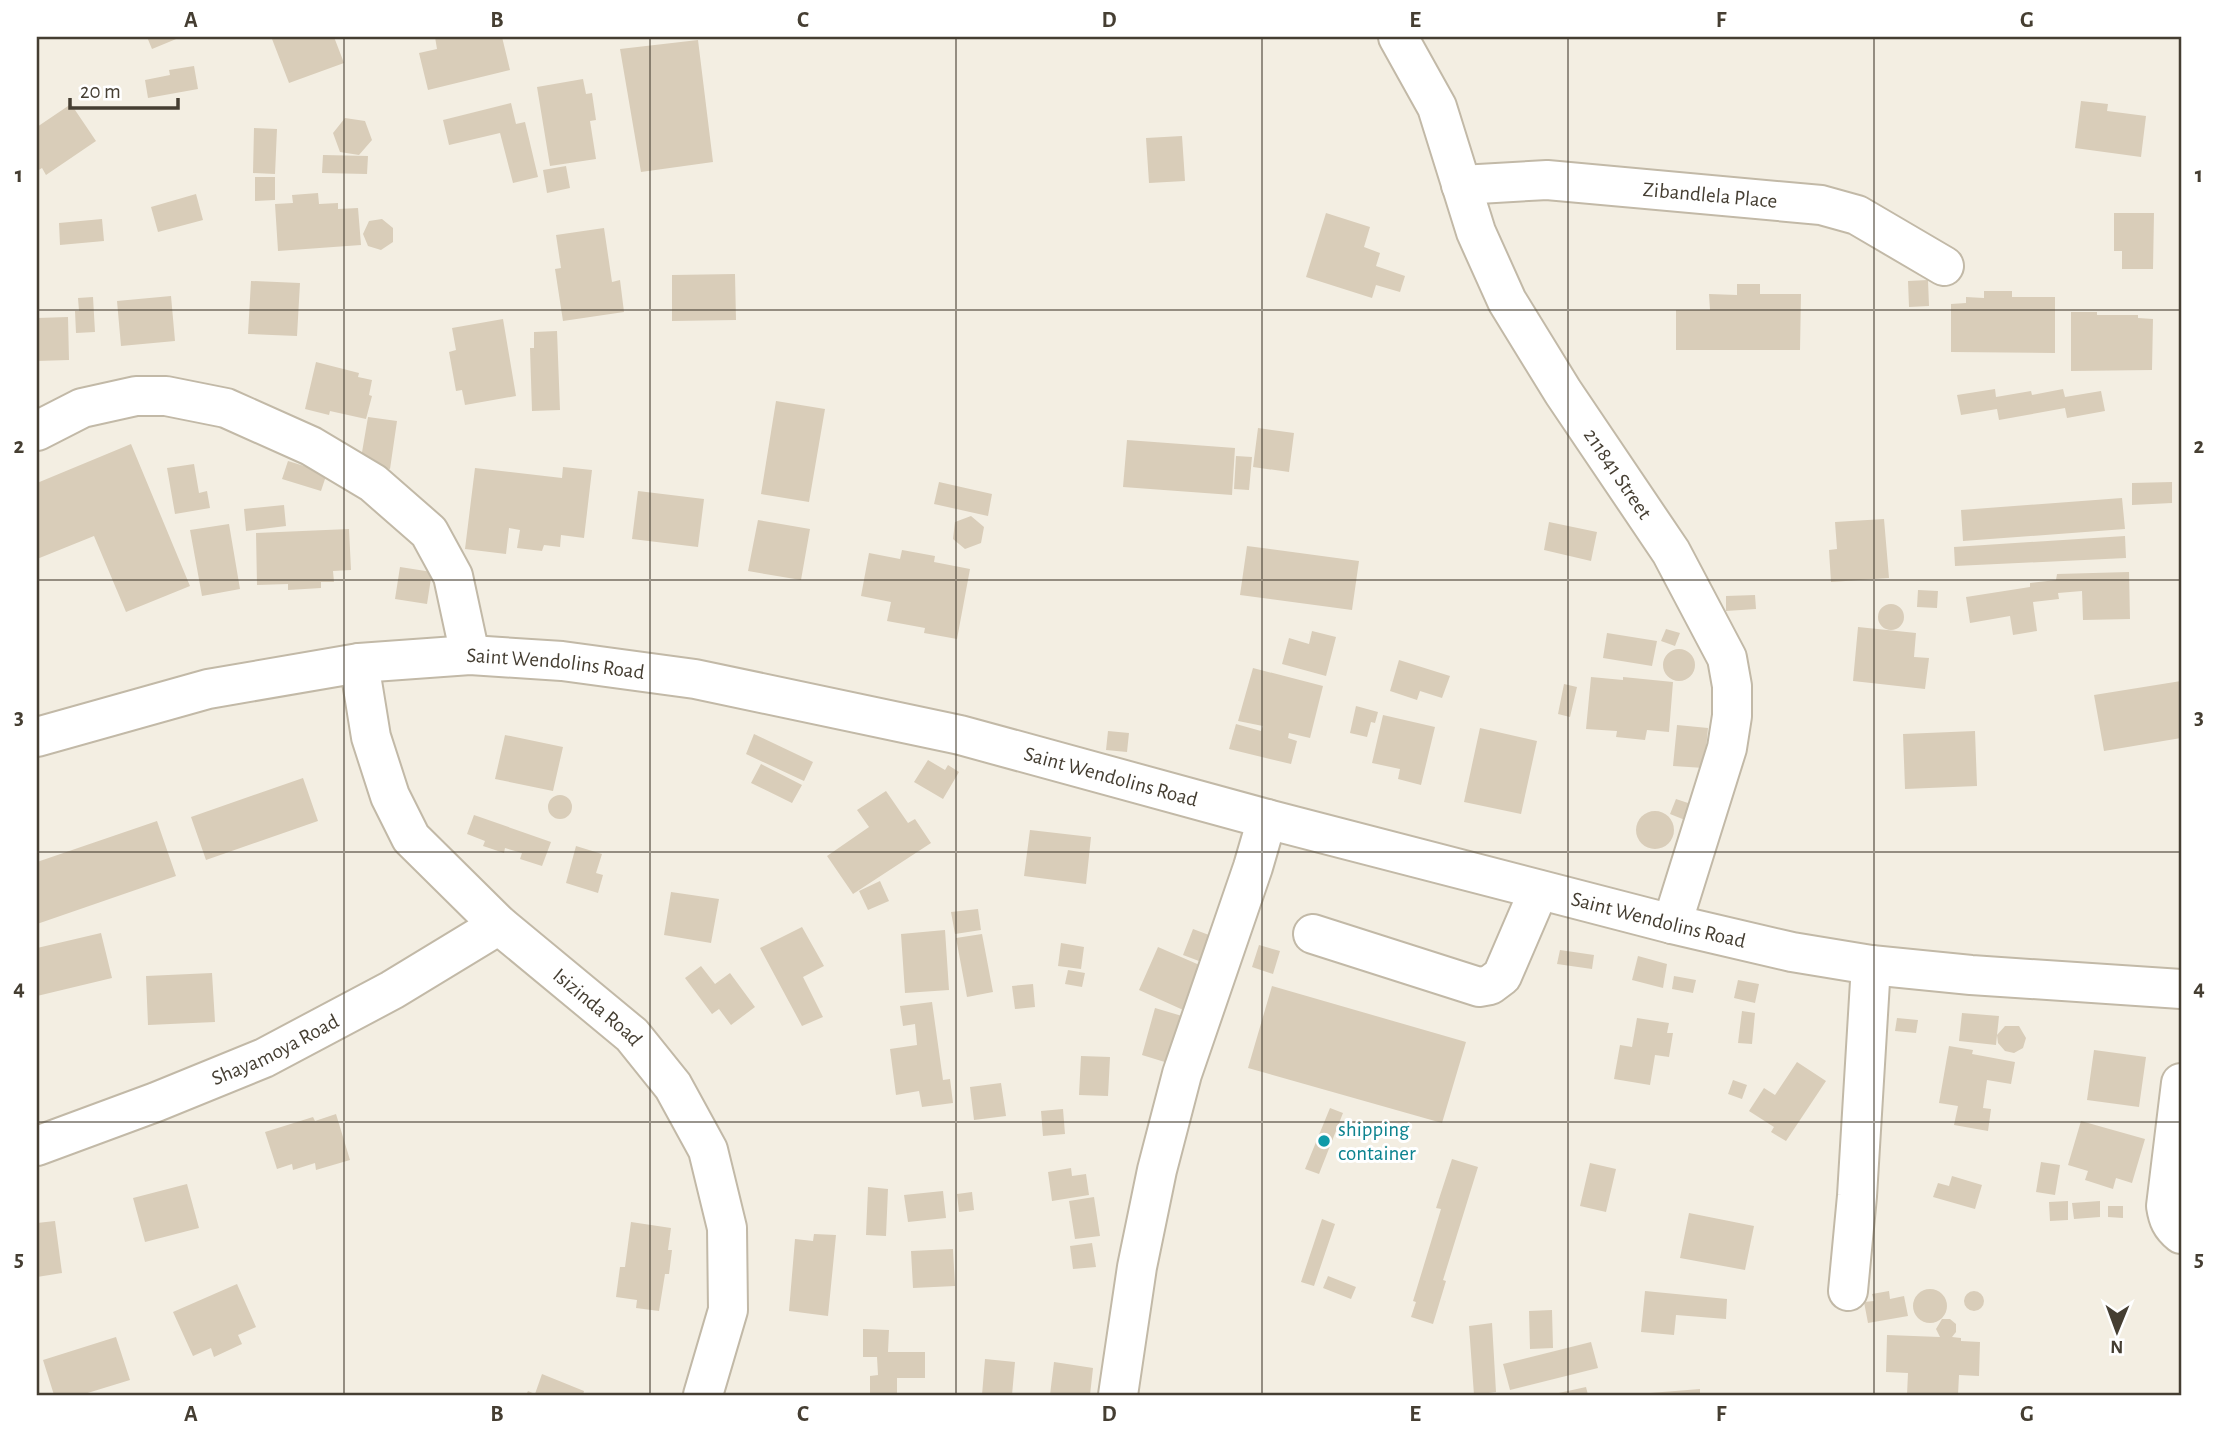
<svg xmlns="http://www.w3.org/2000/svg" width="2218" height="1432" viewBox="0 0 2218 1432" font-family="'Alegreya Sans',sans-serif">
	<style>
		.building { fill: #d9cdb9 }
		.lines { fill: none; stroke-linecap: round; stroke-linejoin: round }
		.minor-casing { stroke: #c2b9a7; stroke-width: 42 }
		.minor { stroke: #fff; stroke-width: 38 }
		.grid { fill: none; stroke: #453e32; stroke-width: 2; stroke-opacity: 0.55 }
		.culture-dot { fill: #0f9aa8; stroke: #fff; stroke-width: 2.5 }
		.labels { text-anchor: middle; stroke-width: 6; stroke-linejoin: round; paint-order: stroke }
		.street-label { font-size: 21px; fill: #453e32; stroke: #fff }
		.culture-label { font-size: 21px; fill: #0d838f; stroke: #fff; text-anchor: start }
		.neatline { fill: none; stroke: #453e32; stroke-width: 2.5 }
		.grid-label { font-size: 23px; text-anchor: middle; font-weight: bold; fill: #453e32 }
	</style>
	<rect width="100%" height="100%" fill="#f3eee2"/>
	<!-- building -->
	<path class="building" d="M147 37H181L152 49Z
		M278 37H334L344 63 289 83 272 39Z
		M435 37H502L510 70 428 90 419 53 437 49Z
		M698 40 713 162 641 172 620 49Z
		M194 66 198 89 148 98 145 80 170 75 169 70Z
		M583 79 586 94 592 93 596 120 590 121 596 159 550 166 537 87Z
		M2081 101 2108 104 2107 111 2146 116 2141 157 2075 148Z
		M511 103 516 124 525 122 538 177 513 183 500 133 449 145 443 120Z
		M71 104 96 141 46 175 42 168 37 171V127Z
		M345 118 365 121 372 140 359 155 340 152 333 133Z
		M254 128 277 129 275 174 253 173Z
		M1182 136 1185 181 1149 183 1146 138Z
		M323 155 368 156 367 174 322 173Z
		M566 166 570 188 547 193 543 170Z
		M255 177H275V200L255 201Z
		M318 193 319 204 338 203V209L358 208 361 245 278 251 275 204 293 203 292 195Z
		M196 194 203 220 158 232 151 207Z
		M1326 213 1370 227 1364 247 1380 253 1376 266 1405 276 1400 292 1376 285 1372 298 1306 277Z
		M2114 213H2154L2153 269H2122V251H2114Z
		M102 219 104 241 60 245 59 223Z
		M382 219 393 228V242L381 250 368 246 363 234 369 221Z
		M604 228 612 282 620 280 624 312 563 321 555 269 561 268 556 235Z
		M735 274 736 320 672 321V275Z
		M1928 280 1929 306 1909 307 1908 281Z
		M251 281 300 283 297 336 248 334Z
		M1737 284H1760V294H1801L1800 350H1676V310H1710L1709 294 1737 295Z
		M1984 291H2012V297H2055V353L1951 352V304L1966 303V297L1984 298Z
		M171 296 175 341 121 346 117 301Z
		M93 297 95 332 76 333 75 311H79L78 298Z
		M2071 312H2097V315H2138V318L2153 319 2152 370 2071 371Z
		M68 317 69 360 37 361V318Z
		M503 319 516 396 465 405 462 390 456 391 449 352 456 350 452 328Z
		M557 331 560 410 532 411 530 348H534V332Z
		M316 362 359 373 358 377 372 380 369 395 372 396 366 419 330 411 329 415 305 409Z
		M1995 389 1996 397 2031 391 2032 395 2063 389 2065 397 2101 391 2105 411 2067 418 2065 408 1999 420 1997 409 1961 415 1957 395Z
		M776 401 825 409 809 502 761 494Z
		M368 417 397 421 390 469 360 464Z
		M1258 428 1294 433 1289 472 1253 467Z
		M1127 440 1235 448 1232 495 1123 487Z
		M131 444 190 586 126 612 94 536 37 559V483Z
		M1236 456 1252 457 1249 490 1234 489Z
		M288 461 327 473 321 491 282 479Z
		M194 464 199 493 207 491 210 508 175 514 167 468Z
		M563 467 592 470 584 538 561 535 560 547 544 545 542 551 517 548 520 530 509 528 506 554 465 549 475 468 562 478Z
		M939 482 992 494 988 516 934 504Z
		M2172 482V503L2132 505V483Z
		M638 491 704 499 698 547 632 539Z
		M2122 498 2125 529 1963 541 1961 510Z
		M284 505 286 526 246 531 244 509Z
		M971 516 984 527 981 543 965 549 953 539 955 522Z
		M1884 519 1889 578 1831 582 1829 550 1837 549 1835 522Z
		M758 520 810 529 801 580 748 571Z
		M1549 522 1597 532 1591 561 1544 550Z
		M229 524 240 589 202 596 190 530Z
		M349 529 351 570 333 571 334 582H321V588L288 590V584L257 585 256 533Z
		M2125 536 2126 558 1955 566 1954 547Z
		M1247 546 1359 561 1352 610 1240 595Z
		M902 550 935 556 934 562 970 569 957 639 924 633 925 628 887 621 891 602 861 596 869 553 900 559Z
		M400 567 432 572 427 604 395 599Z
		M2129 572 2130 619 2083 620 2082 591 2058 593 2059 599 2033 602 2037 631 2013 635 2010 616 1970 623 1966 597 2030 587V583L2056 580 2057 574Z
		M1918 590 1938 591 1937 608 1917 607Z
		M1755 595 1756 609 1726 611V596Z
		M1878 617a13 13 0 1 1 26 0a13 13 0 1 1-26 0Z
		M1858 627 1916 633 1914 657 1929 658 1925 689 1853 681Z
		M1666 629 1680 633 1675 646 1661 641Z
		M1312 631 1336 637 1326 676 1282 664 1289 638 1309 644Z
		M1607 633 1657 641 1652 666 1603 658Z
		M1663 665a16 16 0 1 1 32 0a16 16 0 1 1-32 0Z
		M1399 660 1450 676 1442 698 1420 691 1417 700 1390 691Z
		M1253 668 1323 686 1310 738 1289 733 1288 738 1297 741 1291 764 1229 749 1236 724 1261 731 1263 726 1238 721Z
		M1591 677 1623 680V677L1673 682 1669 732 1647 730 1645 740 1616 737 1617 731 1586 729Z
		M2181 681V738L2104 751 2094 695Z
		M1564 684 1577 687 1570 717 1558 714Z
		M1356 706 1378 712 1375 723 1371 722 1367 737 1350 733Z
		M1383 715 1435 727 1421 785 1398 779 1400 769 1372 763Z
		M1677 725 1708 728 1704 768 1673 766Z
		M1480 728 1537 741 1521 814 1464 802Z
		M1108 731 1129 733 1127 752 1106 750Z
		M1975 731 1977 786 1905 789 1903 734Z
		M754 734 813 762 804 781 746 754Z
		M505 735 563 747 553 791 495 779Z
		M928 760 945 770 948 765 959 772 943 799 914 782Z
		M761 764 802 785 792 803 751 783Z
		M303 778 318 821 206 860 191 817Z
		M886 791 908 823 915 819 931 843 853 894 827 856 869 827 857 810Z
		M548 807a12 12 0 1 1 24 0a12 12 0 1 1-24 0Z
		M1676 799 1691 804 1685 820 1670 814Z
		M1636 830a19 19 0 1 1 38 0a19 19 0 1 1-38 0Z
		M474 815 551 842 542 866 520 859 522 853 505 848 504 853 483 846 485 841 467 834Z
		M157 821 176 876 37 924V862Z
		M1030 830 1091 837 1086 884 1024 876Z
		M576 846 602 854 596 873 603 875 598 893 566 883Z
		M880 881 889 901 868 910 859 891Z
		M671 892 719 899 711 943 664 935Z
		M978 909 981 930 955 934 951 912Z
		M802 927 824 966 803 977 823 1017 802 1026 760 948Z
		M1193 929 1217 938 1207 964 1183 955Z
		M945 930 949 990 905 993 901 934Z
		M101 933 112 978 37 996V948Z
		M982 934 993 992 967 997 956 938Z
		M1061 943 1084 947 1081 969 1058 966Z
		M1259 945 1280 951 1273 974 1252 967Z
		M1158 947 1211 970 1192 1014 1139 990Z
		M1560 950 1594 955 1592 969 1557 964Z
		M1638 956 1667 964 1663 988 1632 980Z
		M701 966 715 984 730 973 755 1007 731 1025 719 1009 712 1014 685 978Z
		M1068 970 1085 973 1082 987 1065 984Z
		M212 973 215 1022 148 1025 146 976Z
		M1674 976 1696 980 1693 993 1672 989Z
		M1738 980 1759 984 1755 1003 1734 998Z
		M1033 984 1035 1007 1015 1009 1012 986Z
		M1272 986 1466 1042 1442 1123 1248 1068Z
		M932 1002 943 1080 950 1079 953 1103 922 1107 919 1091 896 1095 890 1049 917 1045 915 1024 903 1026 900 1006Z
		M1155 1008 1182 1016 1168 1063 1142 1055Z
		M1742 1011 1755 1013 1752 1044 1738 1043Z
		M1962 1013 1999 1016 1997 1035 2005 1026H2019L2026 1038 2023 1048 2014 1053 2005 1051 1998 1043 1997 1035 1996 1045 1959 1041Z
		M1637 1018 1669 1023 1667 1033H1673L1669 1057 1655 1055 1650 1085 1614 1079 1620 1045 1632 1047Z
		M1897 1018 1918 1020 1916 1033 1895 1031Z
		M1949 1046 1973 1050 1972 1054 2015 1062 2011 1084 1987 1080 1983 1108 1991 1109 1988 1131 1954 1125 1958 1106 1939 1103Z
		M2094 1050 2146 1057 2139 1107 2087 1100Z
		M1081 1056 1110 1057 1108 1096 1079 1095Z
		M1797 1062 1826 1081 1786 1141 1771 1132 1774 1127 1749 1111 1764 1088 1775 1095Z
		M1733 1080 1747 1085 1742 1099 1728 1094Z
		M1001 1083 1006 1116 974 1120 970 1087Z
		M1330 1108 1343 1113 1319 1174 1305 1169Z
		M1063 1109 1065 1134 1043 1136 1041 1111Z
		M336 1114 350 1160 316 1170 315 1163 293 1170 292 1164 277 1169 265 1132 313 1117 315 1121Z
		M2081 1121 2145 1139 2132 1183 2116 1178 2113 1189 2085 1180 2088 1171 2068 1165Z
		M1452 1159 1478 1167 1443 1280 1446 1281 1433 1324 1411 1317 1416 1302 1413 1301 1441 1209 1436 1208Z
		M2041 1162 2060 1165 2055 1195 2036 1192Z
		M1590 1163 1616 1169 1606 1212 1580 1206Z
		M1071 1168 1072 1176 1086 1174 1089 1195 1052 1201 1048 1172Z
		M1952 1176 1982 1185 1975 1209 1933 1197 1938 1183 1949 1186Z
		M187 1184 199 1228 145 1242 133 1198Z
		M868 1187 888 1189 886 1236 866 1235Z
		M943 1191 946 1218 908 1222 904 1195Z
		M972 1192 974 1210 959 1212 957 1194Z
		M1094 1197 1100 1236 1075 1239 1069 1201Z
		M2068 1201V1220L2050 1221 2049 1202Z
		M2100 1201V1217L2074 1219 2072 1203Z
		M2108 1206H2123V1218L2108 1217Z
		M1689 1213 1754 1226 1745 1270 1680 1258Z
		M1322 1219 1335 1224 1314 1286 1301 1282Z
		M55 1221 62 1273 37 1277V1223Z
		M631 1222 671 1228 668 1250H672L669 1274H665L659 1311 636 1308 637 1300 616 1297 620 1267H625Z
		M814 1234 836 1235 828 1316 789 1311 795 1239 813 1241Z
		M1092 1243 1096 1267 1073 1269 1070 1246Z
		M953 1249 955 1286 913 1288 911 1251Z
		M1328 1276 1356 1287 1351 1299 1323 1288Z
		M237 1284 256 1327 238 1335 242 1344 214 1357 211 1348 193 1356 173 1312Z
		M1913 1306a17 17 0 1 1 34 0a17 17 0 1 1-34 0Z
		M1964 1301a10 10 0 1 1 20 0a10 10 0 1 1-20 0Z
		M1645 1291 1727 1299 1726 1319 1676 1315 1674 1335 1641 1332Z
		M1889 1291 1890 1299 1904 1296 1908 1316 1868 1323 1864 1302 1874 1301 1872 1294Z
		M1552 1310 1553 1348 1530 1349 1529 1311Z
		M1942 1319H1950L1956 1324V1332L1952 1337 1961 1338V1341L1980 1342 1979 1376 1959 1375 1958 1395H1907L1908 1373 1886 1372 1887 1335 1940 1337 1936 1329Z
		M1492 1323 1496 1392 1474 1395 1469 1326Z
		M863 1329 889 1330 888 1352H925V1378H897V1395H870V1376L878 1375 877 1357H863Z
		M116 1337 130 1380 81 1395H54L43 1360Z
		M1591 1342 1598 1368 1510 1390 1503 1364Z
		M985 1359 1015 1362 1012 1395H982Z
		M1054 1362 1093 1368 1090 1395H1050Z
		M542 1374 584 1391 583 1395H526L528 1391 535 1394Z
		M1586 1387 1588 1395H1554V1394Z
		M1700 1389V1395H1650V1393Z"/>
	<g class="lines">
		<defs>
			<g id="minor">
				<path id="s1" d="M1398 37 1437 107 1476 232 1507 301 1563 392 1671 552 1727 658 1732 686V716L1727 748 1672 924"/>
				<path id="s2" d="M1461 185 1547 180 1821 205 1857 215 1944 266"/>
				<path d="M37 431 82 408 136 396H166L226 408 311 446 373 483 429 532 453 576 470 655"/>
				<path id="s3" d="M359 663 371 737 390 796 411 838 499 925 632 1035 673 1086 708 1150 727 1228 728 1310 703 1395"/>
				<path id="s4" d="M37 737 208 689 359 663 470 655 562 661 695 679 960 735 1267 819 1672 924 1792 952 1871 965 1971 975 2181 989"/>
				<path d="M1313 934 1479 987 1490 985 1502 976 1539 890"/>
				<path d="M2181 1083 2166 1206C2168 1219 2171 1226 2181 1234"/>
				<path id="s5" d="M37 1146 156 1102 264 1058 392 990 499 925"/>
				<path d="M1848 1291 1857 1196 1871 965"/>
				<path d="M1118 1395 1137 1267 1157 1170 1182 1074 1253 867 1267 819"/>
			</g>
		</defs>
		<!-- minor casing -->
		<use href="#minor" class="minor-casing"/>
		<!-- minor -->
		<use href="#minor" class="minor"/>
	</g>
	<!-- grid -->
	<path class="grid" d="M344 37V1395M650 37V1395M956 37V1395M1262 37V1395M1568 37V1395M1874 37V1395M37 310H2181M37 580H2181M37 852H2181M37 1122H2181"/>
	<!-- markers -->
	<circle class="culture-dot" cx="1324" cy="1141" r="7"/>
	<g class="labels">
		<!-- street labels -->
		<g class="street-label">
			<text dy="7" stroke="none"><textPath href="#s2" startOffset="250">Zibandlela Place</textPath></text>
			<text dy="7" stroke="none"><textPath href="#s1" startOffset="492">211841 Street</textPath></text>
			<text dy="7" stroke="none"><textPath href="#s4" startOffset="528">Saint Wendolins Road</textPath></text>
			<text dy="7" stroke="none"><textPath href="#s4" startOffset="1096">Saint Wendolins Road</textPath></text>
			<text dy="7" stroke="none"><textPath href="#s4" startOffset="1662">Saint Wendolins Road</textPath></text>
			<text dy="7" stroke="none"><textPath href="#s3" startOffset="436">Isizinda Road</textPath></text>
			<text dy="7" stroke="none"><textPath href="#s5" startOffset="257">Shayamoya Road</textPath></text>
		</g>
		<!-- culture labels -->
		<g class="culture-label">
			<text x="1338" y="1136">shipping<tspan x="1338" dy="24">container</tspan></text>
		</g>
	</g>
	<!-- border -->
	<rect width="2218" height="1432" fill="none" stroke="#ffffff" stroke-width="77"/>
	<!-- north arrow -->
	<g transform="translate(2117 1331) rotate(181)" stroke="#ffffff" stroke-width="5" paint-order="stroke">
	<path d="M0-5L12 26L0 18L-12 26Z" fill="#453e32"/>
	<text y="-10" font-size="19" font-weight="bold" text-anchor="middle" fill="#453e32">N</text>
	</g>
	<!-- scale -->
	<path d="M70 98v10h108v-10" fill="none" stroke="#453e32" stroke-width="3.5"/>
	<text x="80" y="98" font-size="21" fill="#453e32" stroke="#ffffff" stroke-width="5" paint-order="stroke">20 m</text>
	<rect x="38" y="38" width="2142" height="1356" class="neatline"/>
	<g class="grid-label">
		<text x="191" y="27">A</text>
		<text x="497" y="27">B</text>
		<text x="803" y="27">C</text>
		<text x="1109" y="27">D</text>
		<text x="1415" y="27">E</text>
		<text x="1721" y="27">F</text>
		<text x="2027" y="27">G</text>
		<text x="19" y="182">1</text>
		<text x="2199" y="182">1</text>
		<text x="19" y="453">2</text>
		<text x="2199" y="453">2</text>
		<text x="19" y="724">3</text>
		<text x="2199" y="724">3</text>
		<text x="19" y="995">4</text>
		<text x="2199" y="995">4</text>
		<text x="19" y="1266">5</text>
		<text x="2199" y="1266">5</text>
		<text x="191" y="1421">A</text>
		<text x="497" y="1421">B</text>
		<text x="803" y="1421">C</text>
		<text x="1109" y="1421">D</text>
		<text x="1415" y="1421">E</text>
		<text x="1721" y="1421">F</text>
		<text x="2027" y="1421">G</text>
	</g>
</svg>
